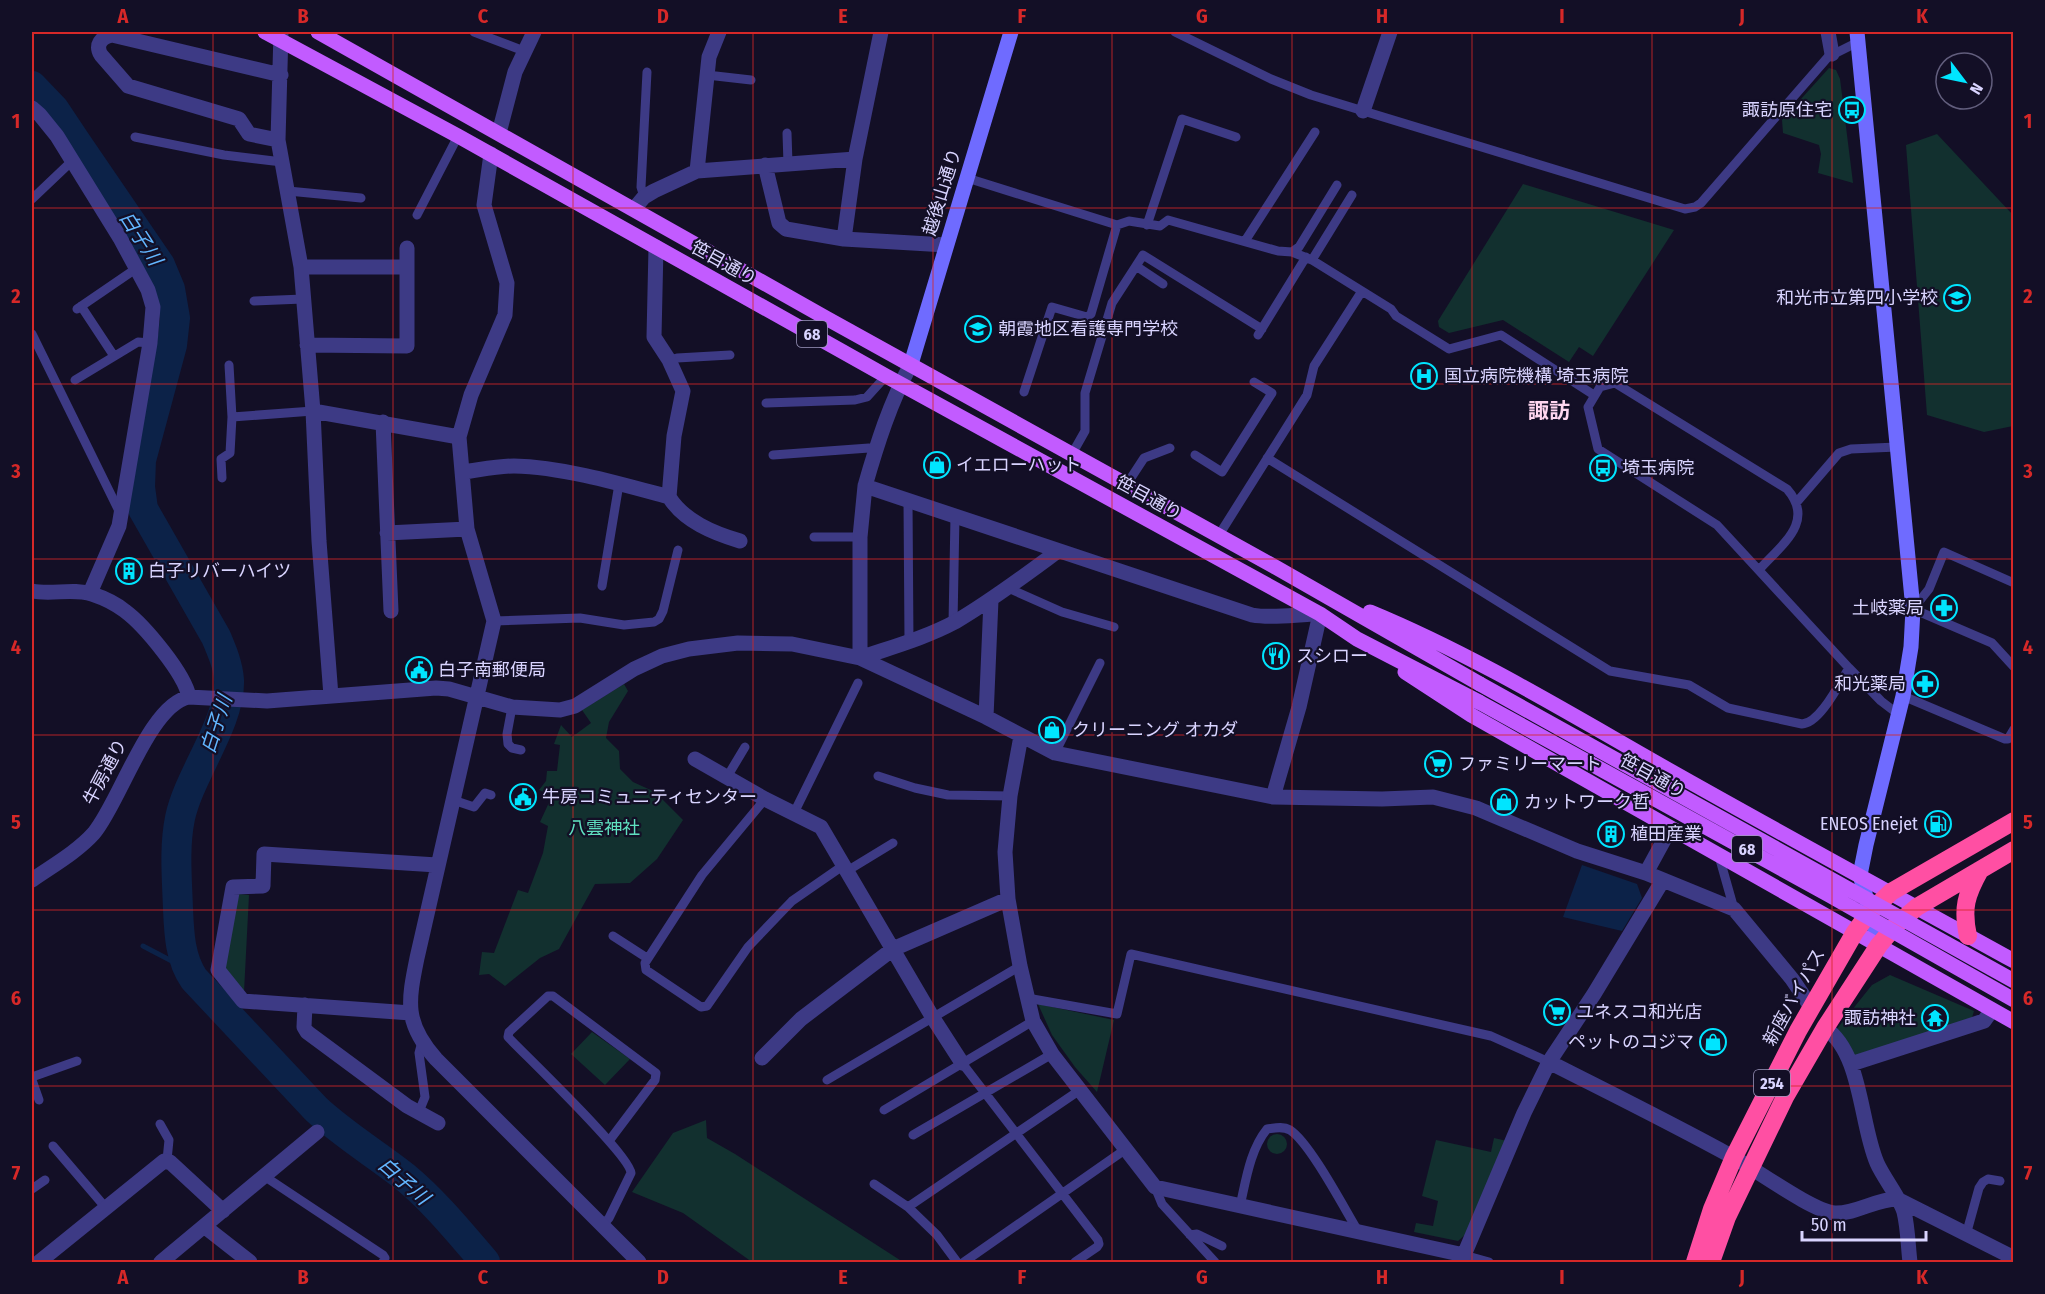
<svg xmlns="http://www.w3.org/2000/svg" width="2045" height="1294" viewBox="0 0 2045 1294" font-family="'Fira Sans Condensed','Noto Sans JP',sans-serif">
	<style>
		.green { fill: #12302f }
		.water { fill: #0c2248 }
		.lines { fill: none; stroke-linecap: round; stroke-linejoin: round }
		.stream { stroke: #0c2248; stroke-width: 5 }
		.river { stroke: #0c2248; stroke-width: 30 }
		.lane { stroke: #3d3a85; stroke-width: 9 }
		.street { stroke: #3d3a85; stroke-width: 15 }
		.secondary { stroke: #6f6bff; stroke-width: 15 }
		.primary { stroke: #c25bff; stroke-width: 15 }
		.highway { stroke: #ff4fa3; stroke-width: 18 }
		.primary-bridge { stroke: #c25bff; stroke-width: 15 }
		.grid { fill: none; stroke: #d62828; stroke-width: 1.5; stroke-opacity: 0.55 }
		.labels { text-anchor: middle; stroke-width: 4.5; stroke-linejoin: round; paint-order: stroke }
		.shield { fill: #130f26; stroke: #9e99be; stroke-width: 1.5 }
		.shield-label { font-size: 16px; font-weight: bold; fill: #d9d4ff }
		.poi-label { font-size: 18px; fill: #d9d4ff; stroke: #130f26; text-anchor: start }
		.street-label { font-size: 18px; fill: #d9d4ff; stroke: #130f26 }
		.park-label { font-size: 18px; fill: #5fe0c0; stroke: #130f26 }
		.water-label { font-size: 20px; font-style: italic; fill: #62b6ff; stroke: #130f26 }
		.quarter-label { font-size: 21px; font-weight: bold; fill: #ffd6f0; stroke: #130f26 }
		.neatline { fill: none; stroke: #d62828; stroke-width: 2 }
		.grid-label { font-size: 20px; text-anchor: middle; font-weight: bold; fill: #d62828 }
	</style>
	<rect width="100%" height="100%" fill="#130f26"/>
	<!-- green -->
	<path class="green" d="M1829 68 1836 70 1840 79 1853 183 1818 173 1821 154 1819 145 1783 133 1782 120Z
		M1937 134 2013 215V426L1984 432 1927 415 1906 145Z
		M1523 184 1674 230 1593 356 1579 347 1569 362 1503 320 1449 333 1439 327 1438 321Z
		M624 684 628 691 609 722 606 738 619 751 620 769 633 782 655 792 683 820 657 859 630 883 595 884 559 949 540 958 505 986 489 974 479 975 482 952 494 953 518 890 528 893 543 853 548 826 540 822 552 796 539 790 546 781 547 771H557L560 745 554 744 561 725 572 737 591 723 582 710Z
		M239 894 249 895 244 992 223 966Z
		M1890 975 1974 1011 1971 1021 1854 1058 1836 1030 1872 985Z
		M1038 1004 1114 1020 1097 1092 1075 1067 1052 1035Z
		M592 1032 630 1059 605 1085 571 1054Z
		M706 1120 707 1138 735 1154 903 1262H752L683 1213 632 1192 673 1133Z
		M1267 1144a10 10 0 1 1 20 0a10 10 0 1 1-20 0Z
		M1494 1138 1507 1141 1466 1234 1458 1241 1414 1232 1416 1223 1433 1226 1438 1201 1422 1196 1436 1140 1491 1152Z"/>
	<!-- water -->
	<path class="water" d="M1582 865 1637 884 1642 898 1622 931 1563 917Z"/>
	<g class="lines">
		<!-- stream -->
		<path class="stream" d="M143 946 187 969"/>
		<!-- river -->
		<path class="river" d="M32 86 54 109 76 142 160 265 170 289 175 318 172 345 141 460 140 487 143 509 216 637C222 651 228 665 229 680 231 722 189 775 180 818 174 847 177 879 178 909 179 933 180 959 194 979L316 1109C344 1135 376 1154 405 1177 435 1202 460 1233 485 1262"/>
		<!-- lane -->
		<path class="lane" d="M474 32 524 51
			M1175 32 1271 79 1311 95 1685 209 1695 207 1701 203 1828 57 1858 42
			M707 75 751 80
			M787 133 788 164
			M135 137 224 155 282 162
			M967 178 1117 225 1129 221 1160 226 1168 220 1278 251 1292 252 1299 247 1337 185
			M288 191 361 198
			M644 197 641 187 647 72
			M32 199 72 161
			M417 215 458 136
			M1147 225 1182 119 1236 137
			M1245 241 1315 132
			M1292 252 1312 260 1391 309 1396 316 1449 349 1501 335 1594 395
			M1312 260 1352 195
			M1136 266 1143 255 1262 329
			M254 301 303 299
			M81 306 114 356
			M77 309 137 268
			M32 334 120 513
			M1258 335 1306 257
			M669 360 677 358 730 355
			M75 380 138 342 150 343
			M1024 392 1052 307 1087 317 1091 314 1117 225
			M766 403 855 400 867 397 886 376
			M232 417 313 411
			M1072 454 1085 431V393L1112 303 1136 266 1163 284
			M773 455 869 448 875 450
			M1195 455 1222 472 1272 393 1254 382
			M1267 458 1610 671 1689 685 1728 708 1802 724C1820 723 1839 684 1849 668
			M222 478 221 459 230 453 232 417 229 365
			M1127 484 1144 458 1170 448
			M908 501 909 642
			M1796 503 1839 453 1851 449 1897 447
			M1219 535 1307 395 1314 366 1362 291
			M814 537H860
			M1759 570C1781 545 1816 522 1787 489L1615 383 1600 387 1588 407 1598 449 1717 525 1849 668 1881 701 1898 714
			M2014 583 1944 552 1929 589 1913 609 1992 643 2014 667
			M602 586 619 484
			M1008 588 1062 612 1114 627
			M494 621 580 618 624 625 654 622 659 619 663 611 678 550
			M953 623 955 516
			M1903 696 2005 739H2008L2014 729
			M512 707 507 734 508 744 512 748 521 750
			M1055 753 1100 663
			M878 776 915 788 948 795 1010 796
			M727 777 745 747
			M765 799 702 875 645 963 646 970 701 1007 707 1006 748 947 792 901 844 865
			M453 800 474 807 485 793 491 795
			M794 813 858 683
			M1719 856 1734 909
			M847 871 893 843
			M613 936 647 958
			M1027 998 1117 1014 1131 954 1491 1036 1549 1062
			M962 1063 1098 1240 1099 1244 1097 1247 1075 1262
			M32 1077 77 1061
			M32 1080 39 1100
			M827 1080 1020 966
			M884 1110 1033 1021
			M418 1114 425 1097 419 1053 422 1042
			M160 1124 169 1140 167 1160
			M913 1135 1052 1054
			M53 1146 106 1208
			M264 1176 383 1255 385 1258 383 1262
			M874 1184 908 1207 937 1235 957 1262
			M1155 1187 1162 1204 1215 1262
			M32 1189 45 1180
			M1240 1206C1246 1180 1250 1150 1267 1129 1275 1128 1283 1126 1290 1130 1310 1143 1344 1208 1358 1231
			M908 1207 1080 1090
			M602 1226 609 1218 631 1173C630 1155 527 1057 508 1037L509 1032 548 996H553L656 1073 655 1080 609 1141
			M1190 1235 1197 1234 1222 1246
			M1966 1235 1979 1188 1983 1182 1988 1179 2000 1181
			M1464 1255 1489 1262
			M964 1262 1126 1149"/>
		<!-- street -->
		<path class="street" d="M281 32 278 140 301 267 313 411 319 541 331 696
			M1828 32 1832 54
			M32 108 40 115 57 136 120 238 148 290 153 307 150 343 119 526 90 593
			M1363 111 1390 32
			M499 133 515 72 534 32
			M278 140 249 134 239 119 128 86 101 55C95 45 101 37 112 35L281 75
			M491 154 484 205 507 283 505 315 471 395 459 437 467 529 494 621 417 958C408 1002 404 1023 436 1059L639 1262
			M765 165 779 223 786 229 844 239 946 245
			M697 171 709 57 719 32
			M634 209 644 197 654 191 697 171 855 159
			M844 239 855 159 881 32
			M656 247 654 337 669 360 683 391 674 436 669 497
			M301 267H407
			M307 345 407 346V248
			M911 364C890 403 877 444 865 486L1252 615C1273 619 1298 614 1320 614L1299 707 1273 797
			M313 411 459 437
			M383 422 391 611
			M463 472C479 470 497 466 514 466 563 467 621 484 669 497 684 521 713 533 740 541
			M387 533 467 529
			M32 591C51 595 73 588 92 594 104 598 115 603 125 611 144 625 185 674 189 697
			M860 658C892 647 925 638 955 622 991 601 1024 576 1058 551
			M860 658V537L865 486
			M986 717 991 600
			M1021 736 1010 796 1005 852 1008 899 1020 966 1033 1021 1052 1054 1155 1187 1464 1255 1524 1113 1549 1062
			M695 759 765 799 821 827 933 1018 962 1063
			M1646 873 1670 829
			M32 880C52 866 77 852 94 833 120 802 149 705 189 697L267 701 436 688 449 689 512 707 560 710 575 706 634 669 662 656 689 649 738 643 792 644 860 658 986 717 1055 753 1273 797 1382 799 1433 797 1476 808 1577 851 1646 873 1734 909 1792 979 1811 1007
			M1663 880 1594 994 1549 1062C1610 1093 1671 1123 1731 1156 1754 1168 1813 1212 1835 1213 1856 1214 1876 1199 1897 1199L2014 1258
			M305 1005 304 1027 307 1032 407 1106 438 1123
			M411 1013 243 1001 218 970 233 887 263 886 264 854 437 865
			M1825 1028C1862 1053 1860 1124 1877 1163 1883 1177 1901 1200 1904 1212 1908 1228 1908 1246 1910 1262
			M762 1058 801 1019 893 949 1008 899
			M1851 1064 1984 1021 1992 1010
			M204 1226 250 1262
			M39 1262 164 1161 170 1162 223 1211
			M161 1262 317 1132"/>
		<!-- secondary -->
		<path class="secondary" d="M1857 32 1913 609 1911 647 1903 696 1866 845 1860 875 1879 945
			M911 364 1011 32"/>
		<!-- primary -->
		<path class="primary" d="M265 32 458 136 886 376 1320 614 1357 639 1479 702
			M318 32 826 318 1277 568 1480 684
			M1370 612C1474 655 1570 714 1667 769 1782 834 1898 897 2014 961
			M1405 672 1471 715 2014 1022"/>
		<!-- highway -->
		<path class="highway" d="M1968 936C1962 908 1966 895 1980 870
			M1695 1262 1712 1209 1734 1157 1798 1031 1855 932 1869 913 1891 892 2014 821
			M1711 1262 1727 1217 1785 1097 1825 1028 1879 945 1896 925 1917 907 2014 850"/>
		<!-- primary-bridge -->
		<path class="primary-bridge" d="M1480 684 2014 981
			M1479 702 1829 895 2014 1000"/>
	</g>
	<!-- grid -->
	<path class="grid" d="M213 32V1262M393 32V1262M573 32V1262M753 32V1262M933 32V1262M1112 32V1262M1292 32V1262M1472 32V1262M1652 32V1262M1832 32V1262M32 208H2014M32 384H2014M32 559H2014M32 735H2014M32 910H2014M32 1086H2014"/>
	<!-- icons -->
	<defs>
		<symbol id="bus-ring" viewBox="-11 -11 22 22"><circle r="9.5" fill="#130f26" stroke="#00e5ff" stroke-width="1.5"/><path d="M-5-6H5V4H4V6H2V4H-2V6H-4V4H-5ZM-3.5-4V0h7V-4ZM-3.5 1.2v1.5H-2V1.2ZM2 1.2v1.5H3.5V1.2Z" fill="#00e5ff"/></symbol>
		<symbol id="school-ring" viewBox="-11 -11 22 22"><circle r="9.5" fill="#130f26" stroke="#00e5ff" stroke-width="1.5"/><path d="M0-5L7-2L0 1L-7-2ZM-4 1L0 2.5L4 1V4Q0 6-4 4Z" fill="#00e5ff"/></symbol>
		<symbol id="university-ring" viewBox="-11 -11 22 22"><circle r="9.5" fill="#130f26" stroke="#00e5ff" stroke-width="1.5"/><path d="M0-5L7-2L0 1L-7-2ZM-4 1L0 2.5L4 1V4Q0 6-4 4Z" fill="#00e5ff"/></symbol>
		<symbol id="hospital-ring" viewBox="-11 -11 22 22"><circle r="9.5" fill="#130f26" stroke="#00e5ff" stroke-width="1.5"/><path d="M-5-5h3v3.5h4V-5h3V5h-3V1.5h-4V5h-3Z" fill="#00e5ff"/></symbol>
		<symbol id="shop-ring" viewBox="-11 -11 22 22"><circle r="9.5" fill="#130f26" stroke="#00e5ff" stroke-width="1.5"/><path d="M-5-2.5h2.3a2.7 3.5 0 0 1 5.4 0H5L5.5 6h-11ZM-1.5-2.5h3a1.5 2.3 0 0 0-3 0Z" fill="#00e5ff"/></symbol>
		<symbol id="building-ring" viewBox="-11 -11 22 22"><circle r="9.5" fill="#130f26" stroke="#00e5ff" stroke-width="1.5"/><path d="M-4-6H4V6H1V3H-1V6H-4ZM-2.5-4.3h1.7v1.8h-1.7ZM.8-4.3h1.7v1.8H.8ZM-2.5-1h1.7V.8h-1.7ZM.8-1h1.7V.8H.8Z" fill="#00e5ff"/></symbol>
		<symbol id="pharmacy-ring" viewBox="-11 -11 22 22"><circle r="9.5" fill="#130f26" stroke="#00e5ff" stroke-width="1.5"/><path d="M-2-6h4v4h4v4h-4v4h-4v-4h-4v-4h4Z" fill="#00e5ff"/></symbol>
		<symbol id="restaurant-ring" viewBox="-11 -11 22 22"><circle r="9.5" fill="#130f26" stroke="#00e5ff" stroke-width="1.5"/><path d="M-5-6h1v4h1v-4h1v4h1v-4h1v5L-1.5 .5V6h-2V.5L-5-1ZM5-6V6H3V1.5H1.5Q1.5-4 5-6Z" fill="#00e5ff"/></symbol>
		<symbol id="civic-ring" viewBox="-11 -11 22 22"><circle r="9.5" fill="#130f26" stroke="#00e5ff" stroke-width="1.5"/><path d="M-.6-6.5H3V-4.5H.6V-3L4-1V1h2V6H-6V1h2V-1L-.6-3ZM-1.2 2.5V6h2.4V2.5Z" fill="#00e5ff"/></symbol>
		<symbol id="supermarket-ring" viewBox="-11 -11 22 22"><circle r="9.5" fill="#130f26" stroke="#00e5ff" stroke-width="1.5"/><path d="M-6-5.5h2.5l.6 2H6L4.5 2H-2.5L-4.4-4H-6ZM-1.5 3.2a1.3 1.3 0 1 0 .1 0ZM3 3.2a1.3 1.3 0 1 0 .1 0Z" fill="#00e5ff"/></symbol>
		<symbol id="fuel-ring" viewBox="-11 -11 22 22"><circle r="9.5" fill="#130f26" stroke="#00e5ff" stroke-width="1.5"/><path d="M-5.5-6h7V0h2V4h1.3V-2.5L3-4.5l.8-.8L6-3V5H2.5V1h-1V6h-7ZM-4.2-4.7v3.2H.2V-4.7Z" fill="#00e5ff"/></symbol>
		<symbol id="temple-ring" viewBox="-11 -11 22 22"><circle r="9.5" fill="#130f26" stroke="#00e5ff" stroke-width="1.5"/><path d="M0-6L5-2H3V0L6.5 2.5H4V6H1.5V3h-3V6H-4V2.5H-6.5L-3 0V-2H-5Z" fill="#00e5ff"/></symbol>
	</defs>
	<g fill-rule="evenodd">
		<use href="#bus-ring" x="1837" y="95" width="30" height="30"/>
		<use href="#school-ring" x="1942" y="283" width="30" height="30"/>
		<use href="#university-ring" x="963" y="314" width="30" height="30"/>
		<use href="#hospital-ring" x="1409" y="361" width="30" height="30"/>
		<use href="#shop-ring" x="922" y="450" width="30" height="30"/>
		<use href="#bus-ring" x="1588" y="453" width="30" height="30"/>
		<use href="#building-ring" x="114" y="556" width="30" height="30"/>
		<use href="#pharmacy-ring" x="1929" y="593" width="30" height="30"/>
		<use href="#restaurant-ring" x="1261" y="641" width="30" height="30"/>
		<use href="#civic-ring" x="404" y="655" width="30" height="30"/>
		<use href="#pharmacy-ring" x="1910" y="669" width="30" height="30"/>
		<use href="#shop-ring" x="1037" y="715" width="30" height="30"/>
		<use href="#supermarket-ring" x="1423" y="749" width="30" height="30"/>
		<use href="#civic-ring" x="508" y="782" width="30" height="30"/>
		<use href="#shop-ring" x="1489" y="787" width="30" height="30"/>
		<use href="#fuel-ring" x="1923" y="809" width="30" height="30"/>
		<use href="#building-ring" x="1596" y="819" width="30" height="30"/>
		<use href="#supermarket-ring" x="1542" y="997" width="30" height="30"/>
		<use href="#temple-ring" x="1920" y="1003" width="30" height="30"/>
		<use href="#shop-ring" x="1698" y="1027" width="30" height="30"/>
	</g>
	<g class="labels">
		<!-- shield labels -->
		<g class="shield">
			<rect x="797" y="321" width="30" height="26" rx="4.5"/>
			<rect x="1732" y="836" width="30" height="26" rx="4.5"/>
			<rect x="1754" y="1070" width="36" height="26" rx="4.5"/>
		</g>
		<g class="shield-label">
			<text x="812" y="340">68</text>
			<text x="1747" y="855">68</text>
			<text x="1772" y="1089">254</text>
		</g>
		<!-- poi labels -->
		<g class="poi-label">
			<text x="1832" y="116" text-anchor="end">諏訪原住宅</text>
			<text x="1938" y="304" text-anchor="end">和光市立第四小学校</text>
			<text x="998" y="335">朝霞地区看護専門学校</text>
			<text x="1444" y="382">国立病院機構 埼玉病院</text>
			<text x="956" y="471">イエローハット</text>
			<text x="1622" y="474">埼玉病院</text>
			<text x="148" y="577">白子リバーハイツ</text>
			<text x="1924" y="614" text-anchor="end">土岐薬局</text>
			<text x="1296" y="662">スシロー</text>
			<text x="438" y="676">白子南郵便局</text>
			<text x="1906" y="690" text-anchor="end">和光薬局</text>
			<text x="1072" y="736">クリーニング オカダ</text>
			<text x="1458" y="770">ファミリーマート</text>
			<text x="542" y="803">牛房コミュニティセンター</text>
			<text x="1524" y="808">カットワーク哲</text>
			<text x="1918" y="830" text-anchor="end">ENEOS Enejet</text>
			<text x="1630" y="840">植田産業</text>
			<text x="1576" y="1018">ユネスコ和光店</text>
			<text x="1916" y="1024" text-anchor="end">諏訪神社</text>
			<text x="1694" y="1048" text-anchor="end">ペットのコジマ</text>
		</g>
		<!-- street labels -->
		<g class="street-label">
			<text transform="translate(942 192) rotate(-73)" y="6">越後山通り</text>
			<text transform="translate(724 263) rotate(29)" y="6">笹目通り</text>
			<text transform="translate(1149 498) rotate(29)" y="6">笹目通り</text>
			<text transform="translate(105 772) rotate(-62)" y="6">牛房通り</text>
			<text transform="translate(1653 776) rotate(29)" y="6">笹目通り</text>
			<text transform="translate(1794 997) rotate(-61)" y="6">新座バイパス</text>
		</g>
		<!-- park labels -->
		<g class="park-label">
			<text x="604" y="834">八雲神社</text>
		</g>
		<!-- water labels -->
		<g class="water-label">
			<text transform="translate(141 238) rotate(57)" y="7">白子川</text>
			<text transform="translate(216 724) rotate(-72)" y="7">白子川</text>
			<text transform="translate(404 1181) rotate(41)" y="7">白子川</text>
		</g>
		<!-- quarter labels -->
		<g class="quarter-label">
			<text x="1549" y="418">諏訪</text>
		</g>
	</g>
	<!-- border -->
	<rect width="2045" height="1294" fill="none" stroke="#130f26" stroke-width="66"/>
	<!-- north arrow -->
	<g transform="translate(1964 81) rotate(122)"><circle r="28" fill="#130f26" stroke="#625e7d" stroke-width="1.5"/>
	<path d="M0-4.5L10 22L0 15L-10 22Z" fill="#00e5ff"/>
	<text y="-9" font-size="16" font-weight="bold" text-anchor="middle" fill="#d9d4ff">N</text>
	</g>
	<!-- scale -->
	<path d="M1802 1231v9h124v-9" fill="none" stroke="#d9d4ff" stroke-width="3"/>
	<text x="1811" y="1231" font-size="18" fill="#d9d4ff" stroke="#130f26" stroke-width="4.5" paint-order="stroke">50 m</text>
	<rect x="33" y="33" width="1979" height="1228" class="neatline"/>
	<g class="grid-label">
		<text x="123" y="23">A</text>
		<text x="303" y="23">B</text>
		<text x="483" y="23">C</text>
		<text x="663" y="23">D</text>
		<text x="843" y="23">E</text>
		<text x="1022" y="23">F</text>
		<text x="1202" y="23">G</text>
		<text x="1382" y="23">H</text>
		<text x="1562" y="23">I</text>
		<text x="1742" y="23">J</text>
		<text x="1922" y="23">K</text>
		<text x="16" y="128">1</text>
		<text x="2028" y="128">1</text>
		<text x="16" y="303">2</text>
		<text x="2028" y="303">2</text>
		<text x="16" y="478">3</text>
		<text x="2028" y="478">3</text>
		<text x="16" y="654">4</text>
		<text x="2028" y="654">4</text>
		<text x="16" y="829">5</text>
		<text x="2028" y="829">5</text>
		<text x="16" y="1005">6</text>
		<text x="2028" y="1005">6</text>
		<text x="16" y="1180">7</text>
		<text x="2028" y="1180">7</text>
		<text x="123" y="1284">A</text>
		<text x="303" y="1284">B</text>
		<text x="483" y="1284">C</text>
		<text x="663" y="1284">D</text>
		<text x="843" y="1284">E</text>
		<text x="1022" y="1284">F</text>
		<text x="1202" y="1284">G</text>
		<text x="1382" y="1284">H</text>
		<text x="1562" y="1284">I</text>
		<text x="1742" y="1284">J</text>
		<text x="1922" y="1284">K</text>
	</g>
</svg>
